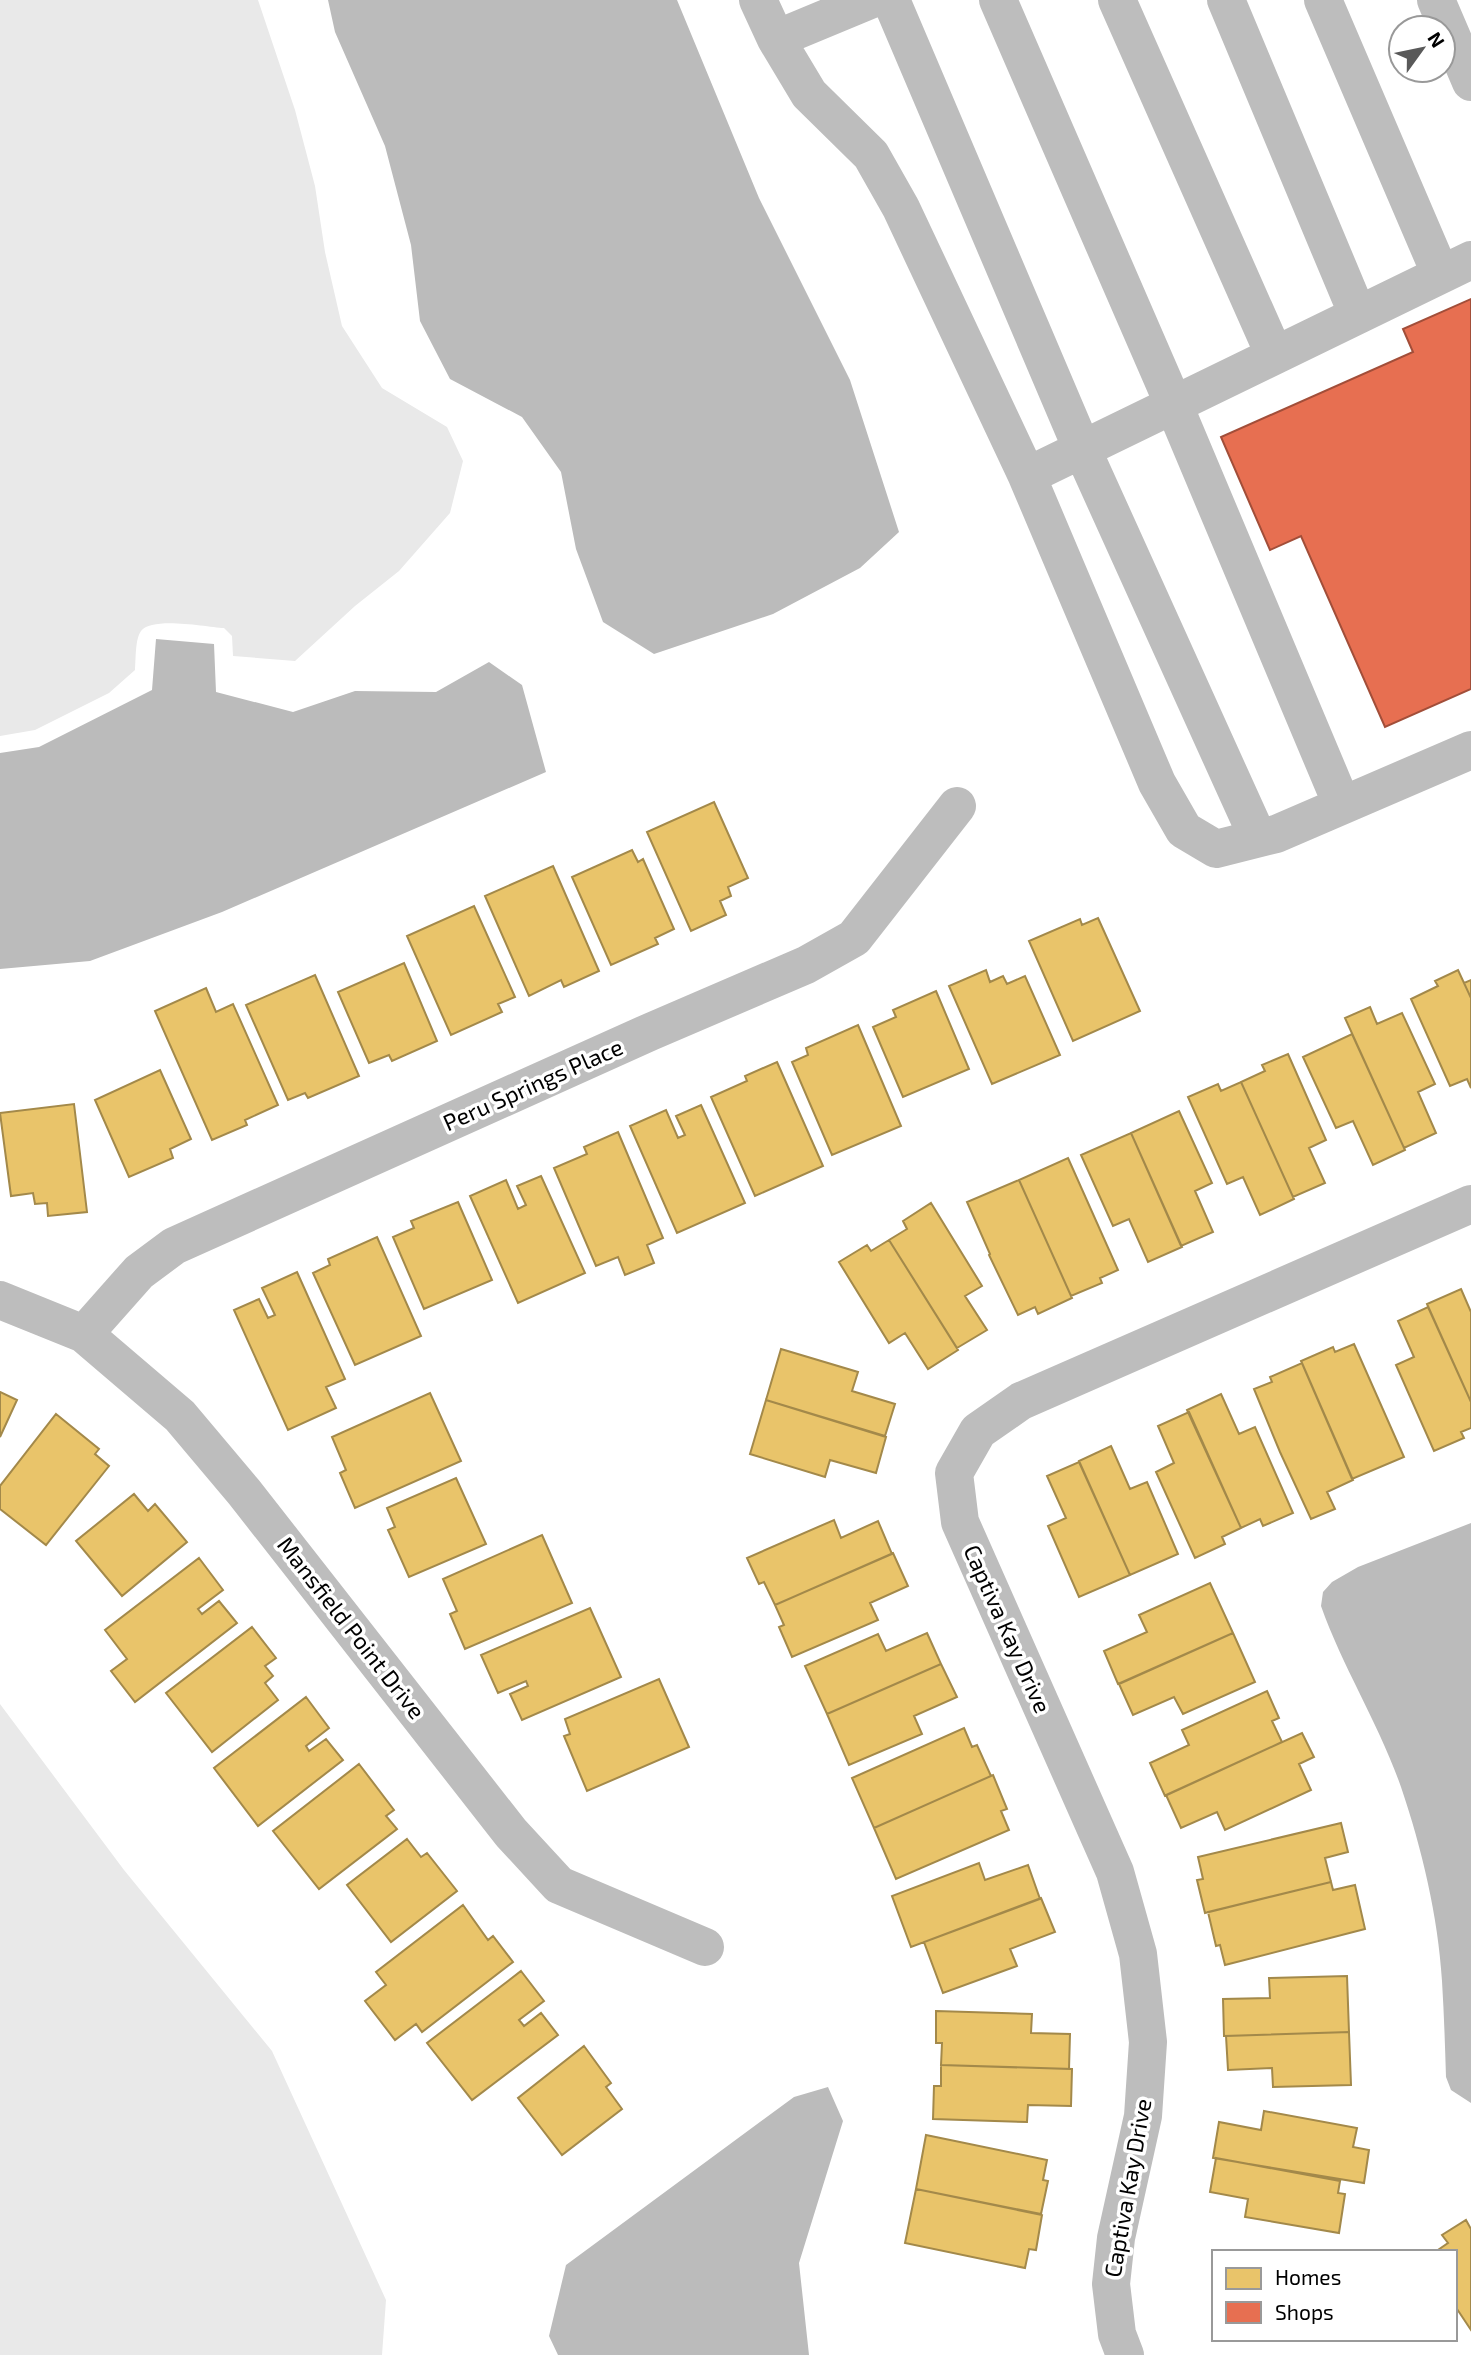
<svg xmlns="http://www.w3.org/2000/svg" width="1471" height="2355" viewBox="0 0 1471 2355" font-family="'Exo 2',sans-serif">
	<style>
		.green { fill: #e9e9e9 }
		.water { fill: #bbb }
		.homes { fill: #e9c46a; stroke: #a3894a; stroke-width: 2 }
		.shops { fill: #e76f51; stroke: #a24e39; stroke-width: 2 }
		.lines { fill: none; stroke-linecap: round; stroke-linejoin: round }
		.minor { stroke: #bdbdbd; stroke-width: 38 }
		.labels { text-anchor: middle; stroke-width: 7; stroke-linejoin: round; paint-order: stroke }
		.street-label { font-size: 23px; fill: #000; stroke: #fff }
	</style>
	<rect width="100%" height="100%" fill="#fff"/>
	<!-- green -->
	<path class="green" d="M0 0H258L295 110 315 186 325 252 342 326 382 388 447 427 463 461 450 513 399 571 355 606 295 661 233 656 232 636 224 628C206 627 152 616 141 631 135 639 136 659 135 670L109 693 35 730 0 736Z
		M0 1704 124 1870 272 2051 386 2300 382 2355H0Z"/>
	<!-- water -->
	<path class="water" d="M328 0H677L759 198 850 380 899 532 860 568 773 614 654 654 603 622 576 549 561 472 522 417 450 379 420 321 411 245 385 146 335 32Z
		M156 639 214 644 216 692 293 712 355 691 436 692 489 662 522 685 546 772 222 912 90 961 0 969V753L39 747 152 690Z
		M1471 1523V2103L1451 2090 1446 2077C1445 2045 1444 2013 1442 1981 1438 1916 1422 1849 1401 1787 1379 1724 1343 1668 1321 1606L1323 1592 1332 1582 1358 1567Z
		M828 2087 843 2121 799 2263 809 2355H558L549 2336 566 2265 794 2097Z"/>
	<!-- homes -->
	<path class="homes" d="M714 802 748 878 728 887 731 896 720 901 726 915 691 931 647 832Z
		M632 850 638 862 643 859 674 929 655 938 658 944 611 965 572 877Z
		M553 866 599 971 564 987 561 980 529 996 485 896Z
		M474 906 515 997 498 1004 502 1012 451 1035 407 936Z
		M1098 918 1140 1011 1073 1041 1029 941 1080 919 1082 925Z
		M404 963 437 1041 392 1061 389 1055 369 1063 338 992Z
		M986 970 990 982 1003 976 1007 984 1025 976 1060 1055 992 1084 949 986Z
		M1458 970 1471 998V1088L1467 1079 1450 1086 1411 999 1438 986 1435 981Z
		M315 975 359 1076 308 1098 305 1093 288 1100 246 1005Z
		M1471 980V998L1464 983Z
		M206 988 216 1012 233 1004 278 1105 245 1120 247 1125 212 1140 155 1011Z
		M936 991 969 1069 903 1097 873 1027 896 1017 893 1010Z
		M1370 1007 1377 1024 1402 1013 1435 1084 1418 1092 1436 1133 1404 1148 1345 1018Z
		M858 1025 901 1126 832 1155 792 1062 808 1055 806 1048Z
		M1352 1034 1405 1150 1373 1165 1353 1121 1336 1128 1303 1057Z
		M1288 1054 1326 1140 1309 1148 1325 1183 1293 1197 1241 1082 1265 1071 1262 1065Z
		M777 1062 823 1166 755 1196 711 1097 747 1081 745 1076Z
		M160 1070 191 1139 170 1149 173 1158 129 1177 95 1100Z
		M1241 1082 1294 1199 1260 1215 1243 1177 1227 1184 1188 1097 1218 1084 1221 1091Z
		M74 1104 87 1212 48 1216 47 1203 35 1204 33 1193 11 1196 0 1113Z
		M701 1105 745 1203 677 1233 630 1126 666 1110 678 1138 685 1135 676 1116Z
		M1179 1111 1212 1183 1195 1191 1213 1232 1181 1246 1131 1133Z
		M618 1132 663 1238 647 1245 654 1263 625 1275 618 1257 596 1266 554 1168 587 1154 584 1147Z
		M1131 1133 1182 1247 1148 1262 1129 1219 1113 1226 1081 1155Z
		M1068 1158 1118 1270 1100 1278 1102 1283 1071 1296 1019 1180Z
		M541 1176 585 1273 518 1303 470 1196 506 1180 518 1209 526 1205 517 1186Z
		M1019 1180 1072 1298 1038 1314 1035 1307 1018 1315 989 1255 990 1254 967 1202Z
		M458 1202 492 1280 424 1309 393 1237 414 1228 411 1221Z
		M931 1203 982 1286 965 1296 987 1330 957 1348 889 1240 907 1229 903 1221Z
		M377 1237 421 1336 355 1365 313 1273 330 1265 328 1259Z
		M889 1240 958 1350 928 1369 905 1333 889 1343 839 1262 867 1245 871 1251Z
		M297 1272 345 1379 326 1387 336 1408 288 1430 234 1310 259 1299 268 1318 275 1315 262 1288Z
		M1461 1289 1471 1312V1402L1427 1304Z
		M1428 1307 1471 1402V1428L1461 1432 1464 1438 1434 1451 1396 1365 1414 1357 1398 1321Z
		M1354 1344 1404 1457 1352 1479 1301 1361 1333 1347 1335 1352Z
		M781 1349 858 1372 852 1391 895 1404 885 1436 766 1400Z
		M1302 1363 1353 1480 1327 1492 1335 1509 1311 1519 1280 1452 1254 1389 1272 1382 1270 1377Z
		M0 1392 17 1400 0 1437Z
		M430 1393 461 1461 355 1508 340 1473 346 1470 332 1437Z
		M1221 1394 1239 1434 1255 1427 1293 1513 1263 1526 1260 1519 1241 1528 1187 1410Z
		M766 1400 886 1437 876 1473 830 1460 825 1477 750 1454Z
		M1189 1412 1241 1528 1222 1537 1225 1544 1195 1558 1156 1472 1174 1463 1158 1426Z
		M56 1414 99 1449 95 1454 109 1466 46 1545 0 1509V1486Z
		M1111 1446 1130 1489 1147 1482 1178 1554 1130 1575 1079 1461Z
		M1079 1462 1130 1575 1079 1597 1048 1526 1066 1518 1047 1476Z
		M456 1478 486 1544 409 1577 388 1530 395 1527 387 1508Z
		M134 1494 148 1511 155 1504 187 1542 122 1596 76 1541Z
		M834 1520 841 1538 878 1521 892 1554 775 1605 764 1582 759 1584 747 1558Z
		M542 1535 572 1603 465 1649 450 1614 457 1611 443 1579Z
		M893 1553 908 1586 870 1603 878 1620 792 1657 779 1627 784 1625 775 1605Z
		M199 1558 223 1590 198 1609 202 1614 219 1601 237 1623 135 1702 111 1671 127 1659 105 1630Z
		M1210 1583 1233 1633 1118 1684 1104 1651 1147 1632 1139 1615Z
		M590 1608 621 1677 522 1720 510 1694 528 1686 526 1681 498 1693 481 1655Z
		M252 1627 276 1658 265 1666 273 1676 265 1683 278 1700 212 1752 166 1693Z
		M927 1633 941 1664 827 1714 805 1666 878 1634 886 1651Z
		M1233 1633 1255 1682 1183 1714 1174 1697 1133 1715 1119 1684Z
		M941 1664 957 1697 914 1716 922 1734 849 1765 827 1714Z
		M659 1679 689 1747 587 1791 564 1736 570 1734 565 1719Z
		M1267 1691 1279 1718 1272 1721 1282 1742 1165 1796 1150 1763 1189 1745 1182 1730Z
		M306 1697 329 1728 306 1746 309 1751 326 1739 343 1760 258 1826 214 1768Z
		M964 1728 972 1747 977 1745 991 1776 874 1828 852 1778Z
		M1302 1733 1314 1757 1299 1764 1311 1790 1225 1830 1217 1812 1181 1828 1166 1795Z
		M359 1764 394 1810 386 1816 397 1829 319 1889 273 1831Z
		M993 1775 1007 1809 1001 1811 1009 1830 896 1879 874 1828Z
		M1341 1823 1348 1852 1325 1858 1331 1882 1205 1913 1197 1880 1203 1879 1198 1857Z
		M407 1839 421 1857 427 1853 457 1891 391 1942 347 1885Z
		M979 1863 985 1880 1028 1865 1040 1899 911 1947 892 1896Z
		M1331 1882 1333 1890 1355 1885 1365 1929 1225 1965 1220 1945 1216 1946 1208 1912Z
		M1041 1898 1055 1932 1010 1949 1017 1966 943 1993 924 1942Z
		M463 1905 488 1940 493 1936 513 1962 422 2032 416 2024 395 2040 365 2001 386 1985 376 1972Z
		M521 1971 544 2001 519 2020 524 2026 541 2013 558 2035 472 2100 427 2043Z
		M1347 1976 1349 2032 1224 2036 1223 1999 1270 1998 1269 1978Z
		M936 2011 1032 2014 1031 2033 1070 2034 1069 2069 941 2065 942 2043H936Z
		M1349 2032 1351 2085 1273 2087 1272 2068 1228 2070 1226 2036Z
		M584 2046 611 2083 606 2087 622 2109 562 2155 518 2098Z
		M941 2065 1072 2069 1071 2106 1028 2105 1027 2122 933 2119 934 2086H941Z
		M1264 2111 1357 2128 1353 2147 1369 2150 1364 2183 1213 2158 1219 2122 1261 2130Z
		M926 2135 1047 2160 1043 2180 1048 2181 1041 2214 916 2189Z
		M1216 2158 1340 2181 1338 2193 1345 2194 1339 2233 1245 2217 1248 2199 1210 2192Z
		M916 2189 1042 2215 1036 2250 1029 2249 1025 2268 905 2243Z
		M1466 2220 1471 2229V2330L1455 2306V2252H1435L1448 2243 1442 2235Z"/>
	<!-- shops -->
	<path class="shops" d="M1471 299V689L1385 727 1301 536 1270 550 1221 437 1413 352 1403 329Z"/>
	<g class="lines">
		<!-- minor -->
		<path class="minor" d="M758 0 776 39 870 0
			M891 0 1082 449 1258 838
			M998 0 1173 403 1342 805
			M1117 0 1274 354
			M1226 0 1357 313
			M1323 0 1440 273
			M1436 0 1471 82
			M776 39 809 94 871 155 901 208 1027 476
			M1471 260 1027 476 1157 783 1184 830 1216 849 1276 834 1471 750
			M0 1300 84 1334 180 1416 244 1492 511 1833 559 1885 705 1947
			M84 1334 139 1272 174 1246 650 1032 806 965 854 938 957 806
			M1125 2355 1117 2334 1111 2284 1116 2238 1143 2116 1148 2042 1138 1954 1115 1872 960 1522 954 1473 978 1431 1021 1401 1471 1204"/>
	</g>
	<g class="labels">
		<!-- street labels -->
		<g class="street-label">
			<text transform="translate(533 1085) rotate(-24)" y="8">Peru Springs Place</text>
			<text transform="translate(351 1628) rotate(52)" y="8">Mansfield Point Drive</text>
			<text transform="translate(1007 1629) rotate(66)" y="8">Captiva Kay Drive</text>
			<text transform="translate(1128 2188) rotate(-80)" y="8">Captiva Kay Drive</text>
		</g>
	</g>
	<!-- legend -->
	<rect x="1212" y="2250" width="245" height="91" fill="#ffffff" stroke="#999999" stroke-width="2"/>
	<rect x="1226" y="2268" width="35" height="21" fill="#e9c46a" stroke="#999999" stroke-width="2"/>
	<text x="1275" y="2285" font-size="21" fill="#000000">Homes</text>
	<rect x="1226" y="2302" width="35" height="21" fill="#e76f51" stroke="#999999" stroke-width="2"/>
	<text x="1275" y="2320" font-size="21" fill="#000000">Shops</text>
	<!-- north arrow -->
	<g transform="translate(1422 49) rotate(57)"><circle r="33" fill="#ffffff" stroke="#999999" stroke-width="2"/>
	<path d="M0-5L12 26L0 18L-12 26Z" fill="#595959"/>
	<text y="-10" font-size="19" font-weight="bold" text-anchor="middle" fill="#000000">N</text>
	</g>
</svg>
